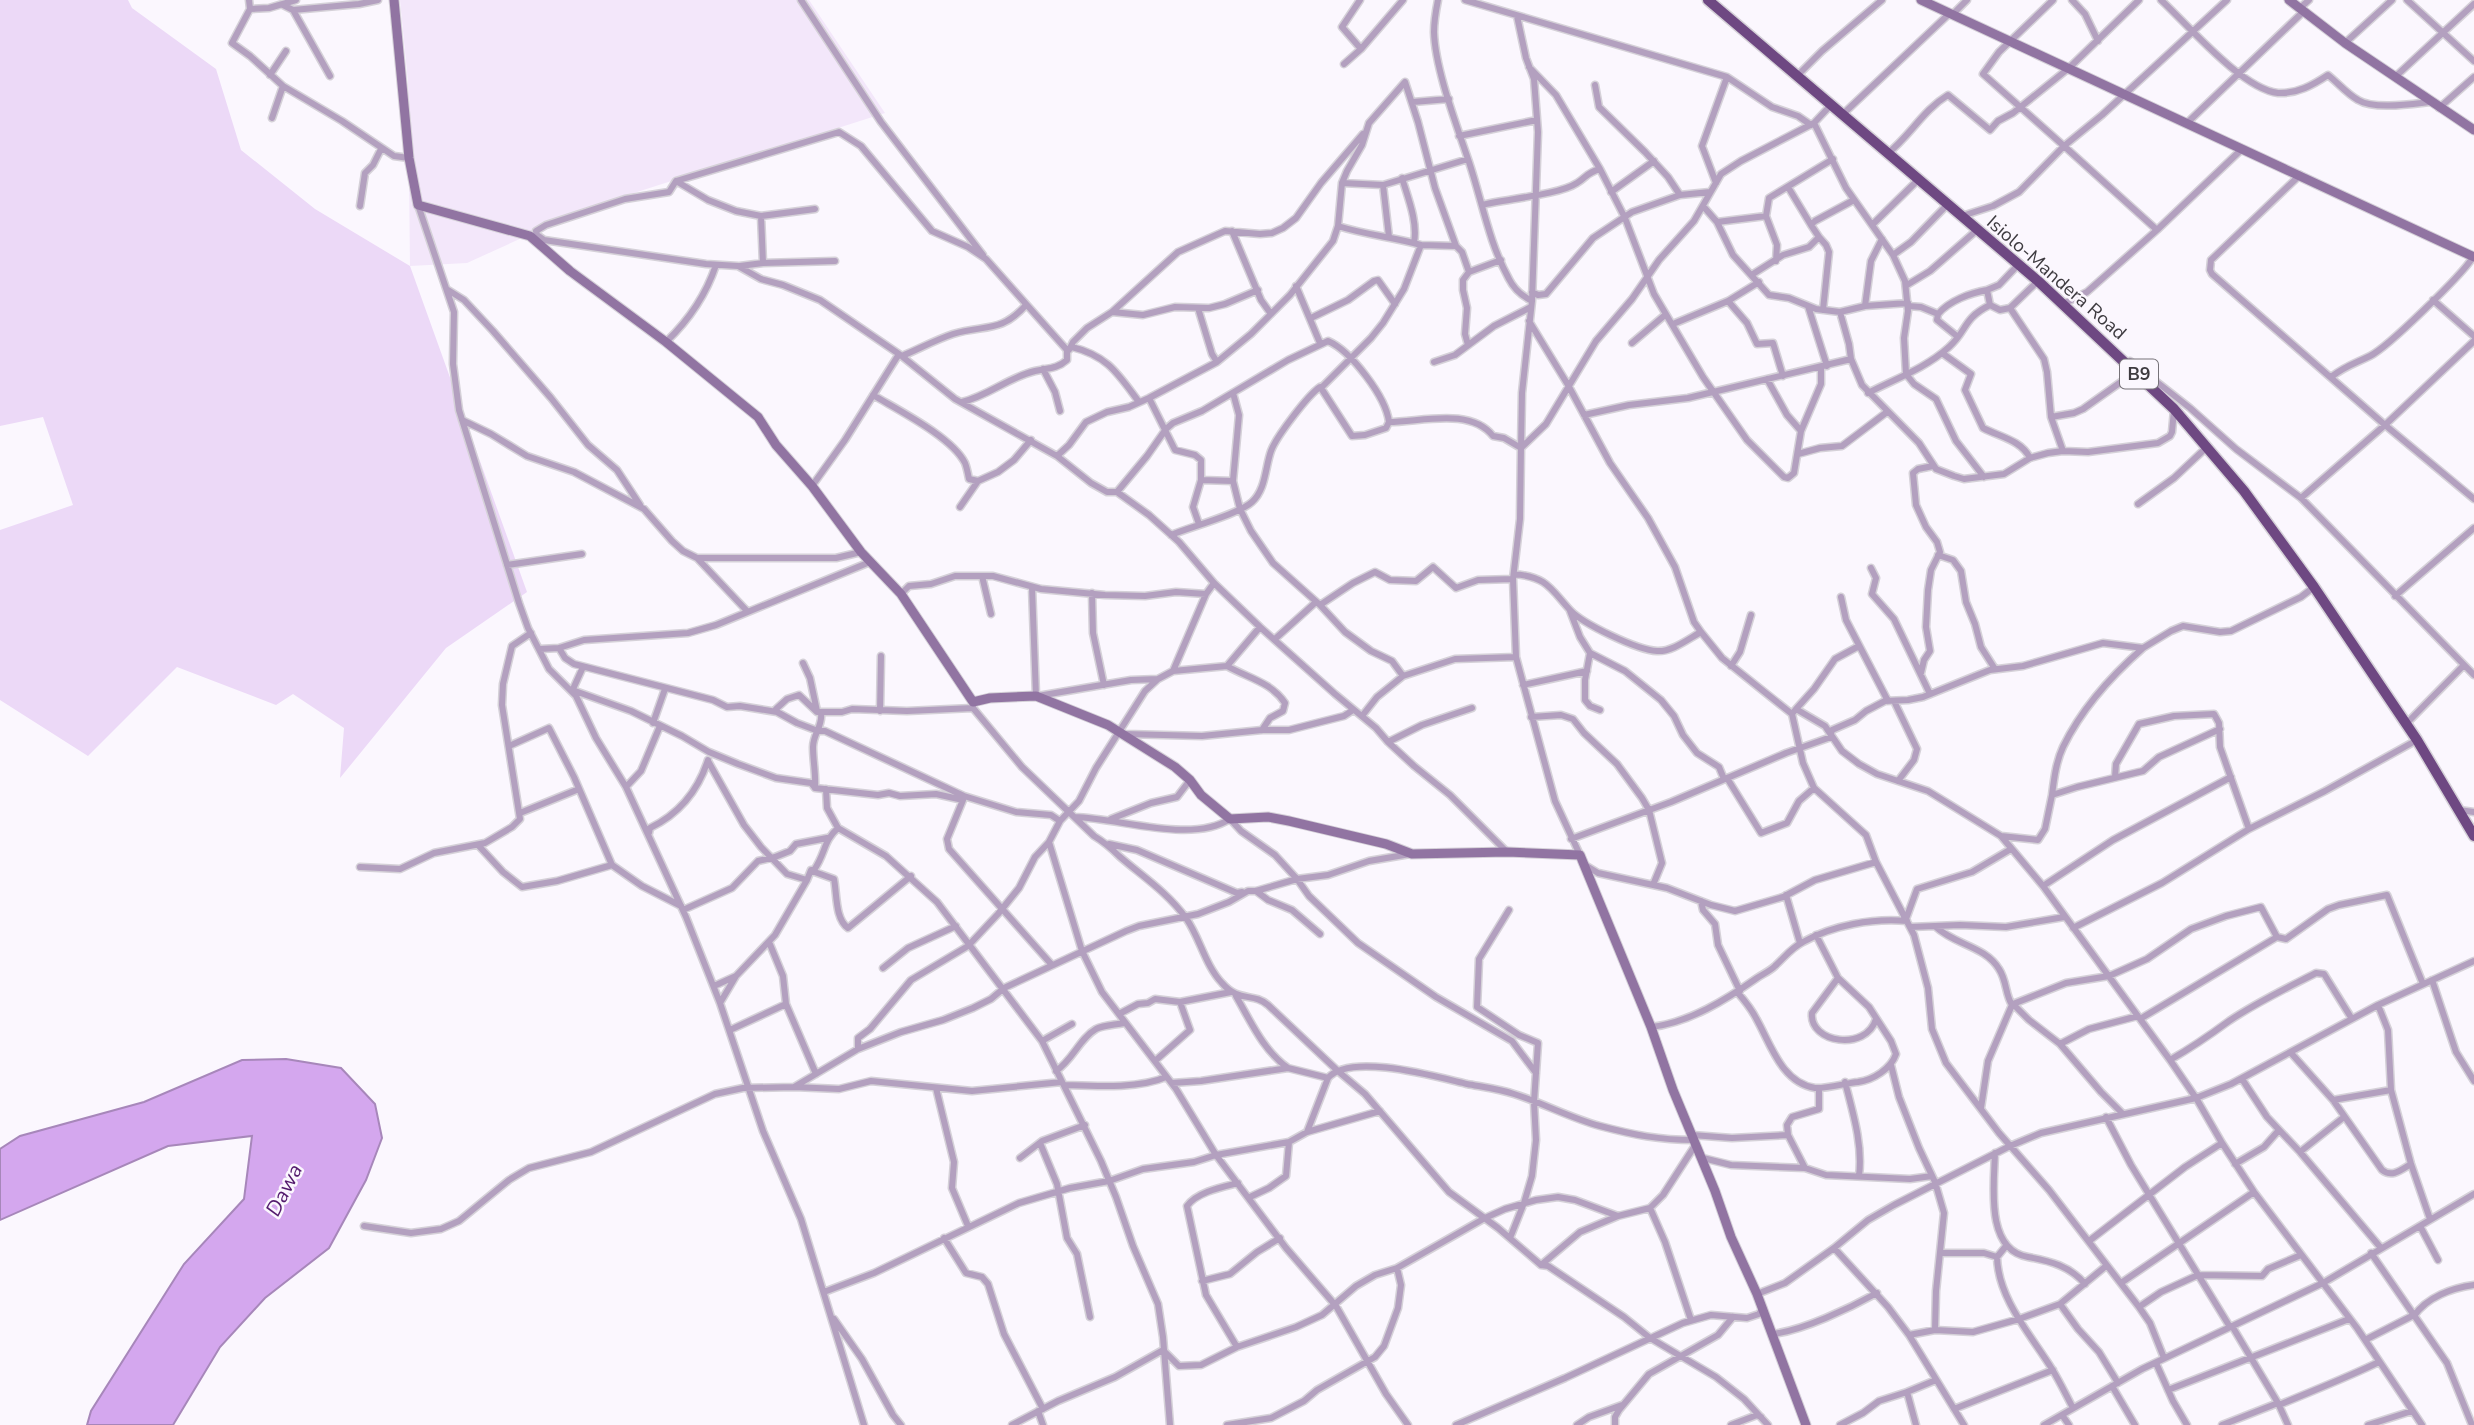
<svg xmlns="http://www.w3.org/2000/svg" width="2474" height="1425" viewBox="0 0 2474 1425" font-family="'Nunito Sans',sans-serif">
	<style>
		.built { fill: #f3e7fa }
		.green { fill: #ecd9f7 }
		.water { fill: #d4a7ee; stroke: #a787ba; stroke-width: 2 }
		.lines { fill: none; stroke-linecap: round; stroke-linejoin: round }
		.minor-casing { stroke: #d5d1d8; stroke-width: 9 }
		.secondary-casing { stroke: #d5d1d8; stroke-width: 11 }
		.trunk-casing { stroke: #d5d1d8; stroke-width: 13 }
		.minor { stroke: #b3a0bf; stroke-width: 6 }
		.secondary { stroke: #9174a2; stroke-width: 9 }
		.trunk { stroke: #6e4882; stroke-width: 10 }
		.labels { text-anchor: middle; stroke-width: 5; stroke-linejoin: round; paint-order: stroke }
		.shield { fill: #fbf7fe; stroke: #777379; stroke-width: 2 }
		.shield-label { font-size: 18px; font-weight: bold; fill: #3e3b40 }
		.street-label { font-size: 19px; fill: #3e3b40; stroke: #fbf7fe }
		.water-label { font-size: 21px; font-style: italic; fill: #531a6d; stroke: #fbf7fe }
	</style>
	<rect width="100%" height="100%" fill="#fbf7fe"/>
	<!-- built -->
	<path class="built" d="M400 0H809L885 113 590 207 467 263 410 266 408 82Z"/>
	<!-- green -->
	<path class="green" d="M0 0H128L132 8 216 69 241 150 315 209 410 266 527 592 446 648 340 778 344 728 293 694 276 705 177 667 88 756 0 700V530L73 505 43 417 0 426Z"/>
	<!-- water -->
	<path class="water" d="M286 1059 341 1068 375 1104 382 1138 366 1180 329 1248 265 1298 220 1347 173 1425H87L91 1411 184 1264 244 1199 252 1136 168 1146 0 1220V1149L20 1136 144 1102 242 1060Z"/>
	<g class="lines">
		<defs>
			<path id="minor" d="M249 0 250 9 232 43 250 56 283 86 342 121 394 156 409 158
				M801 0 881 122 983 255
				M1360 0 1342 27 1361 49
				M1438 0C1436 10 1434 22 1434 32 1435 69 1457 126 1469 162 1482 201 1489 243 1509 279 1514 289 1522 296 1532 301
				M1465 0 1727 77 1772 107 1798 116 1811 125
				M2053 0 1999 52 1983 74 2064 146 2102 115 2227 0
				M2072 0 2085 14 2098 41
				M2161 0C2188 25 2242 89 2278 93 2297 94 2313 85 2328 75 2338 83 2347 94 2358 100 2374 110 2412 104 2430 102
				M2407 0 2474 61
				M283 5 293 10 330 76
				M2300 8 2309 0
				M250 9 269 8 296 0
				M293 10 359 4 378 0
				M1953 14 1967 0
				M1517 16 1526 58 1534 79 1538 132 1532 301 1522 393 1521 448
				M2345 43 2392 0
				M1344 64 1361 49 1403 0
				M1529 67 1556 95 1600 169 1625 218 1654 294 1703 377 1747 440 1784 477 1788 478 1794 473 1801 431 1821 384V367
				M270 75 286 51
				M1797 76 1822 51 1882 0
				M2395 77 2474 4
				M1595 85 1599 107 1645 152 1668 177 1680 195
				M1413 102 1449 99
				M2439 108 2474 77
				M1842 115 1950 13
				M272 118 283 86
				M1814 123 1846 188 1893 255 1905 281 1908 311 1904 338 1906 374 1914 384 1936 399 1956 441 1984 477
				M2187 123 2304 11
				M1459 136 1537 120
				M1887 154C1910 136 1923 110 1948 95L1990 130 1998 121 2013 113 2069 68 2139 0
				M2300 175 2211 260 2210 270 2212 274 2385 425 2474 341
				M1402 178C1408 198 1418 222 1414 243
				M676 181 708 200 736 211 761 216 815 209
				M1342 183 1383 185 1468 159
				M1716 183 1702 146 1727 77
				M1383 185 1389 237
				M1788 187 1811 225
				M1611 192 1654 161
				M418 205 454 312 453 364 459 410 519 603 528 628 549 669 576 696 596 738 626 787 686 917 720 1003 763 1131 801 1219 864 1425
				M1482 205C1505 199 1559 195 1577 183 1587 177 1586 173 1600 169
				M360 206 365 173 373 165 381 149
				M1703 206 1717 222 1733 255 1769 295 1789 298 1816 309 1840 312 1865 306 1908 303
				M761 216 763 263
				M1962 216 1993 206 2019 192 2064 146 2157 230 2242 149
				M1717 222 1766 216
				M1872 225 1918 180
				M1338 226C1366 235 1393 237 1421 245
				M1232 231 1261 300 1271 314
				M537 235 536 231 546 225 625 199 669 192 676 181 839 132 861 146 932 231 968 247 986 259 1067 350
				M1819 237 1826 245 1829 252 1823 310
				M533 238 536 241 537 235 544 240 706 264 738 266 761 279 783 285 820 300 899 354 955 399 1057 456 1091 483 1107 492H1117L1149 515 1179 542 1214 583 1260 627 1335 694 1376 728 1388 742 1414 766 1450 795 1507 852
				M1893 255 1911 242 1947 205
				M1776 261 1777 245 1766 216 1769 198 1833 159
				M740 266 763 263 835 261
				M1753 274 1783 255 1809 247 1819 237 1811 225 1815 221 1854 200
				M1907 285 1930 271 1977 230
				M1296 286 1320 343
				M448 290 464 300 493 331 551 398 588 445 617 470 640 505
				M1532 292 1538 295 1546 294 1593 238 1632 212 1680 195 1710 192
				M2433 300 2474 336
				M1728 301 1747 323 1757 344 1773 343 1783 376
				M2063 304 2087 292 2157 230
				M1990 305 2000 310 2010 308 2038 281
				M1808 306 1827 366
				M1865 306 1871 261 1882 239
				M1908 306 1921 307 1938 314 1937 320 1958 337
				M1198 308 1212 354 1217 362
				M2010 308 2044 359 2047 372 2051 417 2063 451
				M1112 312 1143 315 1175 307 1209 308 1225 304 1258 290
				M1840 312 1849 344 1851 359 1862 385 1919 443 1936 469 1954 476 1964 479 2004 474 2030 458 2048 453 2063 451 2088 452 2158 443 2170 436 2172 432 2174 410
				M1938 314C1949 301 1970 293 1987 290
				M1311 318 1348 300 1374 281 1378 280 1395 304
				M1529 321 1568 385 1610 463 1648 518 1675 567 1694 622 1701 632 1722 658 1792 714 1803 763 1814 788 1866 835 1876 862 1914 935 1928 988 1932 1029 1946 1063 1999 1133 2049 1190 2139 1307 2150 1323 2164 1358
				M1673 324 1728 301 1759 282
				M666 342C689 320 706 295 716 265
				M1632 343 1665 315
				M1468 345 1465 334 1467 308 1463 290V280L1469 272
				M1072 347C1108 356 1118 374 1139 402
				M1942 353 1971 374 1965 390 1983 428C2000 437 2021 440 2030 458
				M902 356C919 349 935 340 953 334 985 324 1000 334 1026 305
				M2130 361 2190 408 2236 449 2301 498 2474 675
				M1434 362 1455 355 1494 326 1531 307
				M1043 369 1055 392 1060 411
				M2331 377C2347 365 2354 364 2370 356 2388 347 2463 274 2473 257
				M1767 379 1787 415 1801 431
				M1321 388 1352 436 1365 435 1386 428 1389 422
				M1233 393 1239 415 1233 481 1240 509 1251 531 1273 563 1320 605 1345 632 1371 651 1392 661 1403 676
				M1868 393C1895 379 1926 368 1949 347 1968 330 1962 319 1990 305L1987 290 1999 285 2018 265
				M873 395C898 410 952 437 965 463 967 468 968 474 969 479L978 481
				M1149 398 1175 450 1195 455 1201 460V480L1233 481
				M962 402C988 396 1009 377 1035 371 1048 368 1057 369 1067 360V350H1069L1073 342 1087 328 1112 312 1178 252 1225 231 1260 234 1272 233 1283 228 1296 218 1321 183 1363 134
				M1584 415 1629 405 1688 398 1851 359
				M2051 417 2074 413 2083 409 2135 372
				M462 420 491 434 527 456 574 472 644 509 672 541 683 551 697 558 747 611
				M1798 454 1820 448 1842 446 1887 412
				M1057 456 1069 445 1086 422 1107 412 1129 407 1149 398 1217 362 1251 334 1290 295 1333 241 1338 226 1342 183 1347 171 1362 145 1369 123 1405 82 1418 122 1435 188 1456 246
				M812 486 845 440 899 354
				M1117 492 1147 456 1166 429 1173 423 1202 411 1288 360 1328 341C1351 351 1386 397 1389 422 1421 422 1470 407 1493 436L1504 438 1521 448
				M2301 498 2385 425 2474 499
				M2138 504 2174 478 2207 447
				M960 507 978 481 998 472 1014 460 1031 440
				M1199 524 1193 507 1201 480
				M1171 535C1190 527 1239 514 1252 502 1266 489 1265 468 1271 451 1276 437 1308 395 1320 387L1321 388 1371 338 1383 323 1404 289 1421 245 1456 246 1462 252 1469 272 1501 260
				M1938 555 1953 560 1961 571 1966 602 1975 624 1981 647 1995 669
				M697 558H836L861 552
				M507 565 582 554
				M1871 568 1876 578 1872 594 1894 619 1930 694
				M1514 574C1547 577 1550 588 1570 610 1583 624 1637 650 1657 651 1672 652 1688 639 1701 632
				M982 576 991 614
				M1032 587 1036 696
				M1092 593 1093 633 1104 685
				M901 594 909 586 931 584 955 576H993L1041 589 1105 595 1145 596 1176 592 1206 594
				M2395 596 2474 528
				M1841 597 1846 620 1888 701
				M1320 605 1353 583 1375 572 1390 580 1416 581 1433 567 1456 588 1478 580 1513 579
				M1570 611 1580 637 1590 653 1625 671 1661 700 1674 716 1683 735 1697 753 1719 767 1724 779
				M1275 639 1316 602
				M559 648 565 658 574 664 713 700 727 707 740 706 777 712 797 723 818 731H825L964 796
				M540 649 559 648 584 640 688 633 716 625 870 562
				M1590 653 1585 680V700L1590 706 1600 710
				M803 663 810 678 817 711
				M1227 666C1248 678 1271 682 1285 703L1283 711 1270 718 1262 730
				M1731 666 1740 652 1751 615
				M1173 671 1206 594 1214 583
				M1921 673 1924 660 1930 651 1926 627 1928 590 1931 570 1940 552 1937 542 1926 527 1916 505 1913 473 1918 469 1933 466
				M1523 685 1587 671
				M573 689 583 667
				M575 691 631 711 682 736 709 752 738 764 776 778 811 783 815 788 878 795 889 793 900 796 936 794 963 800 964 796 1016 812 1051 815 1060 821
				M1038 696 1131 680 1158 679 1173 671 1227 666 1260 627
				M1894 701 1917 749 1914 760 1898 781
				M973 702V708L1022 767 1094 836C1104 842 1111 848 1119 856 1142 876 1167 892 1186 918 1200 938 1205 965 1222 983 1239 1003 1253 992 1268 1005L1339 1072 1365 1094 1449 1192 1498 1228 1541 1265 1548 1266 1624 1317 1650 1338 1716 1377 1744 1399 1768 1425
				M1796 709 1814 689 1835 659 1859 646
				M880 711 881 656
				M777 712 776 709 787 699 799 695 817 712H842L852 709 907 711 973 708
				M1792 714 1796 709 1825 726 1842 751 1859 764 1877 774 1928 791 2001 836 2043 886 2170 1060 2196 1098 2222 1143 2254 1192 2357 1328 2422 1425
				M1362 716 1377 697 1403 676 1455 659 1516 657
				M1531 717 1561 715 1573 719 1584 733 1617 764 1642 798 1649 810 1662 863 1653 885
				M653 723 665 689
				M2406 724 2464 665
				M1125 734 1202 736 1262 730H1289L1344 716 1353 710
				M1831 734 1832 730 1855 720 1866 711 1885 701 1908 700 1923 697 1990 670 2023 666 2103 643 2143 648 2171 631 2183 626 2220 632 2231 631 2301 597 2314 587
				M1388 742 1422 725 1472 708
				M509 746 549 728 574 777 612 865 642 886 681 906
				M708 761 744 825 761 847 787 874 807 880 811 870H814C826 853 823 841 838 828
				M2115 777 2116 764 2139 724 2174 716 2214 714 2219 723 2220 747 2249 829
				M1727 778 1761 833 1787 823 1799 801 1814 788
				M626 787 641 771 660 726
				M815 788C816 774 813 761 813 747 813 734 823 726 821 713
				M826 789 827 808 838 828 886 856 937 902 1042 1041 1101 1161 1116 1197 1133 1246 1158 1304 1163 1337 1170 1425
				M2052 795C2054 779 2056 762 2063 747 2082 708 2111 676 2143 648
				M963 800 947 839 949 849 1052 965
				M2459 810 2474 812
				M520 813 579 789
				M1075 817C1120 818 1191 844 1230 819L1241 831 1275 855 1297 879 1309 896 1358 943 1436 997 1512 1041 1536 1073
				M1111 819 1151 803 1177 797 1190 780
				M649 833 650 828C679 814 698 791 708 760
				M2001 836 2038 840 2045 829 2052 795 2077 787 2143 771 2159 757 2220 729
				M1571 839 1671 802 1786 753 1831 737
				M1049 842 1082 951 1102 992 1176 1089 1216 1155 1286 1248 1336 1306 1386 1394 1408 1425
				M1109 844 1137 850 1237 893 1242 892
				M478 845 503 872 522 887 557 881 612 865
				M1580 855 1555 801 1516 657 1513 579 1520 519 1521 448 1546 424 1596 341 1632 299 1659 260 1694 221 1721 174 1741 161 1814 123 1831 105
				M1585 865 1598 873 1667 888 1711 905 1735 911 1783 897 1815 880 1876 862
				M360 867 400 869 434 853 485 843 512 827 520 819 502 705 503 684 512 646 531 633
				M812 871 834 879C837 894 835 919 848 928L911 876
				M2043 886 2113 840 2231 777
				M1256 891 1268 900 1292 910 1320 934
				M1786 895 1800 943
				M1701 901 1703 910 1715 924 1718 945 1740 991
				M683 910 732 888 758 861 775 857 790 851 796 844 827 838
				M1509 910 1479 959 1477 1007 1519 1035 1538 1043 1534 1102 1536 1140 1532 1176 1524 1203 1510 1238
				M1906 919 1917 889 1972 872 2011 849
				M1910 927 1960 925 2006 927 2064 917
				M1936 927C1955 945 1985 946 1999 969 2007 981 2005 994 2012 1005L2013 1004 2029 1020 2060 1044 2101 1092 2122 1113
				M2073 928 2162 883 2249 829 2325 791 2417 740
				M769 942 783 976 786 1004 816 1074
				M883 968 908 948 956 926
				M1838 978 1812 1013C1809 1043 1866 1052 1876 1019
				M2432 980 2456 1052 2474 1081
				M714 986 736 976 775 935 807 880
				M1738 993C1745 1001 1752 1010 1757 1020 1771 1045 1782 1083 1815 1088 1825 1089 1847 1083 1858 1082 1873 1080 1891 1069 1896 1054L1891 1041 1869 1007 1838 978 1816 935
				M1236 996C1251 1022 1263 1050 1288 1068
				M720 1003 736 976
				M2013 1004 2066 983 2109 976 2147 959 2191 929 2226 916 2261 907 2277 937 2286 939 2328 909 2339 905 2387 895 2423 984
				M2378 1005 2388 1030 2391 1090 2411 1164 2430 1219
				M1119 1014 1138 1004 1148 1003 1155 999 1180 1002 1231 992
				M2140 1019 2277 937
				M1651 1027C1689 1023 1727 999 1757 978 1763 974 1770 971 1775 966 1785 957 1791 948 1803 942 1833 925 1873 918 1907 921
				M730 1030 786 1004
				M1042 1041 1072 1024
				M2060 1044 2089 1029 2138 1016
				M858 1049V1038L870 1029 911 980 968 946 998 914 1019 888 1035 857 1049 842 1060 821 1079 801 1096 768 1145 691 1158 679
				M2291 1053 2333 1100 2382 1170C2392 1178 2401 1170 2411 1164
				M2170 1060C2191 1048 2210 1035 2229 1021 2257 1002 2287 988 2316 973L2324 974 2352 1019
				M1155 1061 1190 1030 1180 1002
				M1891 1065 1899 1097 1919 1148 1935 1182 1944 1213 1936 1291 1935 1330
				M1056 1071C1073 1060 1079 1039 1096 1029 1104 1025 1115 1025 1124 1023
				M2242 1079 2267 1117 2300 1152 2381 1248
				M1845 1082C1853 1113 1863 1145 1859 1176
				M1172 1083 1201 1081 1288 1068 1328 1078C1350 1052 1437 1077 1467 1084 1483 1087 1499 1089 1514 1094 1543 1103 1570 1118 1600 1126 1634 1135 1659 1140 1694 1140
				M1064 1085C1094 1086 1139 1089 1166 1077
				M794 1087 839 1089 871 1081 972 1091 1062 1082
				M936 1088 954 1162 952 1188 968 1226
				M2333 1100 2391 1090
				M1981 1108 1988 1061 2012 1005
				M2106 1117 2131 1165 2230 1327
				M1307 1132 1328 1078
				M1692 1135 1732 1138 1788 1135 1805 1168
				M1788 1135 1787 1125 1792 1117 1819 1109V1088
				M1040 1143 1057 1184 1067 1238 1077 1254 1090 1317
				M2300 1152 2344 1117
				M1995 1153C1994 1185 1985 1250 2028 1257 2050 1261 2070 1266 2085 1284
				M1020 1158 1042 1141 1085 1125
				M1703 1158 1731 1165 1805 1168 1826 1175 1910 1179 1932 1176
				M2235 1164 2264 1147 2279 1130
				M1250 1197 1269 1188 1286 1176 1289 1142
				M1650 1208 1665 1242 1691 1320
				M364 1226 411 1233 441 1229 459 1221 509 1180 529 1168 591 1152 715 1094 743 1088 794 1087 858 1049 901 1032 943 1020 973 1008 991 999 1004 988 1126 931 1139 926 1198 914 1229 902 1248 891H1256L1297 879 1328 875 1369 861 1410 854
				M2420 1226 2438 1260
				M944 1238 966 1273 982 1277 988 1284 1004 1334 1043 1409
				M2089 1241 2185 1167 2222 1143
				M2006 1246 1997 1257C1998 1299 2031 1335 2052 1369 2060 1382 2066 1395 2073 1408
				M1834 1248 1888 1307 1909 1335 1964 1425
				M1941 1253H1984L1997 1257
				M2371 1253 2447 1363 2472 1425
				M1541 1265 1580 1232 1618 1216 1650 1208 1663 1195 1696 1144
				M1202 1281 1230 1274 1257 1252 1280 1238
				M2121 1283 2254 1192
				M824 1292 874 1273 1019 1203 1070 1188 1109 1181 1143 1169 1194 1162 1216 1155 1289 1142 1307 1132 1380 1111
				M1757 1294 1785 1283 1834 1248 1868 1220 1894 1205 2010 1146 2041 1133 2196 1098 2231 1084 2378 1005 2474 961
				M2060 1304 2078 1329 2099 1352 2118 1383
				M2139 1307 2161 1292 2198 1275 2262 1276 2268 1269 2301 1255
				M2414 1316C2427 1297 2452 1288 2474 1285
				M834 1319 862 1359 893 1415 901 1425
				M2232 1326 2278 1403 2288 1425
				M1772 1334C1802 1331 1850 1308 1877 1293
				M1909 1335 1935 1330 1973 1332 2019 1319 2060 1304 2106 1266
				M2365 1340 2414 1315
				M1237 1347 1206 1295 1187 1206C1197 1192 1222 1187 1238 1183
				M2156 1363 2173 1401 2187 1425
				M2112 1386 2135 1425
				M2168 1390 2349 1319
				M1907 1392 1916 1425
				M2279 1405C2312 1391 2346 1378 2379 1362
				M1954 1409 2053 1370
				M1038 1411 1043 1425
				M2062 1415 2069 1425
				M1012 1425 1058 1401 1115 1377 1163 1350 1179 1366 1201 1365 1237 1347 1296 1327 1322 1315 1356 1286 1375 1275 1397 1268 1485 1218 1505 1209 1536 1200 1558 1197 1575 1200 1618 1216
				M1227 1425 1271 1418 1304 1401 1317 1390 1375 1357 1384 1346 1398 1308 1401 1285 1397 1268
				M1456 1425 1565 1378 1683 1323 1711 1315 1747 1318 1759 1314 1763 1308
				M1577 1425 1589 1417 1622 1405
				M1615 1425V1417L1619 1410 1649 1374 1718 1335 1733 1317
				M1731 1425 1757 1415 1761 1417
				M1840 1425 1863 1413 1879 1401 1907 1392 1936 1380
				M2044 1425 2142 1369 2323 1283 2474 1194
				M2222 1425 2278 1403
				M2368 1425 2412 1411"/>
			<path id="secondary" d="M394 0 409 158 418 205 530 236 570 271 666 342 758 417 776 445 812 486 861 552 901 594 973 702 990 698 1036 696 1108 725 1175 767 1190 780 1201 795 1230 819 1268 817 1289 821 1386 844 1412 854 1507 852 1580 855 1651 1027 1673 1090 1715 1191 1731 1237 1757 1294 1806 1425
				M1921 0 2474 257
				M2289 0 2345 43 2474 130"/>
			<path id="trunk" d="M1708 0 2038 281 2174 409 2244 491 2314 587 2417 740 2474 836"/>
		</defs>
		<!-- minor casing -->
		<use href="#minor" class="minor-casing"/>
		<!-- secondary casing -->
		<use href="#secondary" class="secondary-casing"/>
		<!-- trunk casing -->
		<use href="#trunk" class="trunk-casing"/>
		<!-- minor -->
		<use href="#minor" class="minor"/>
		<!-- secondary -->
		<use href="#secondary" class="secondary"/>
		<!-- trunk -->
		<use href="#trunk" class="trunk"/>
	</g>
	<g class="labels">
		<!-- shield labels -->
		<rect class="shield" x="2120" y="359.5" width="38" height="29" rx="5"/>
		<g class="shield-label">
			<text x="2139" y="380">B9</text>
		</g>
		<!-- street labels -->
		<g class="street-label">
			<text transform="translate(2057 277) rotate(41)" y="7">Isiolo-Mandera Road</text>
		</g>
		<!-- water labels -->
		<g class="water-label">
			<text transform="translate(284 1190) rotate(-63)" y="7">Dawa</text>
		</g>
	</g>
</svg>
